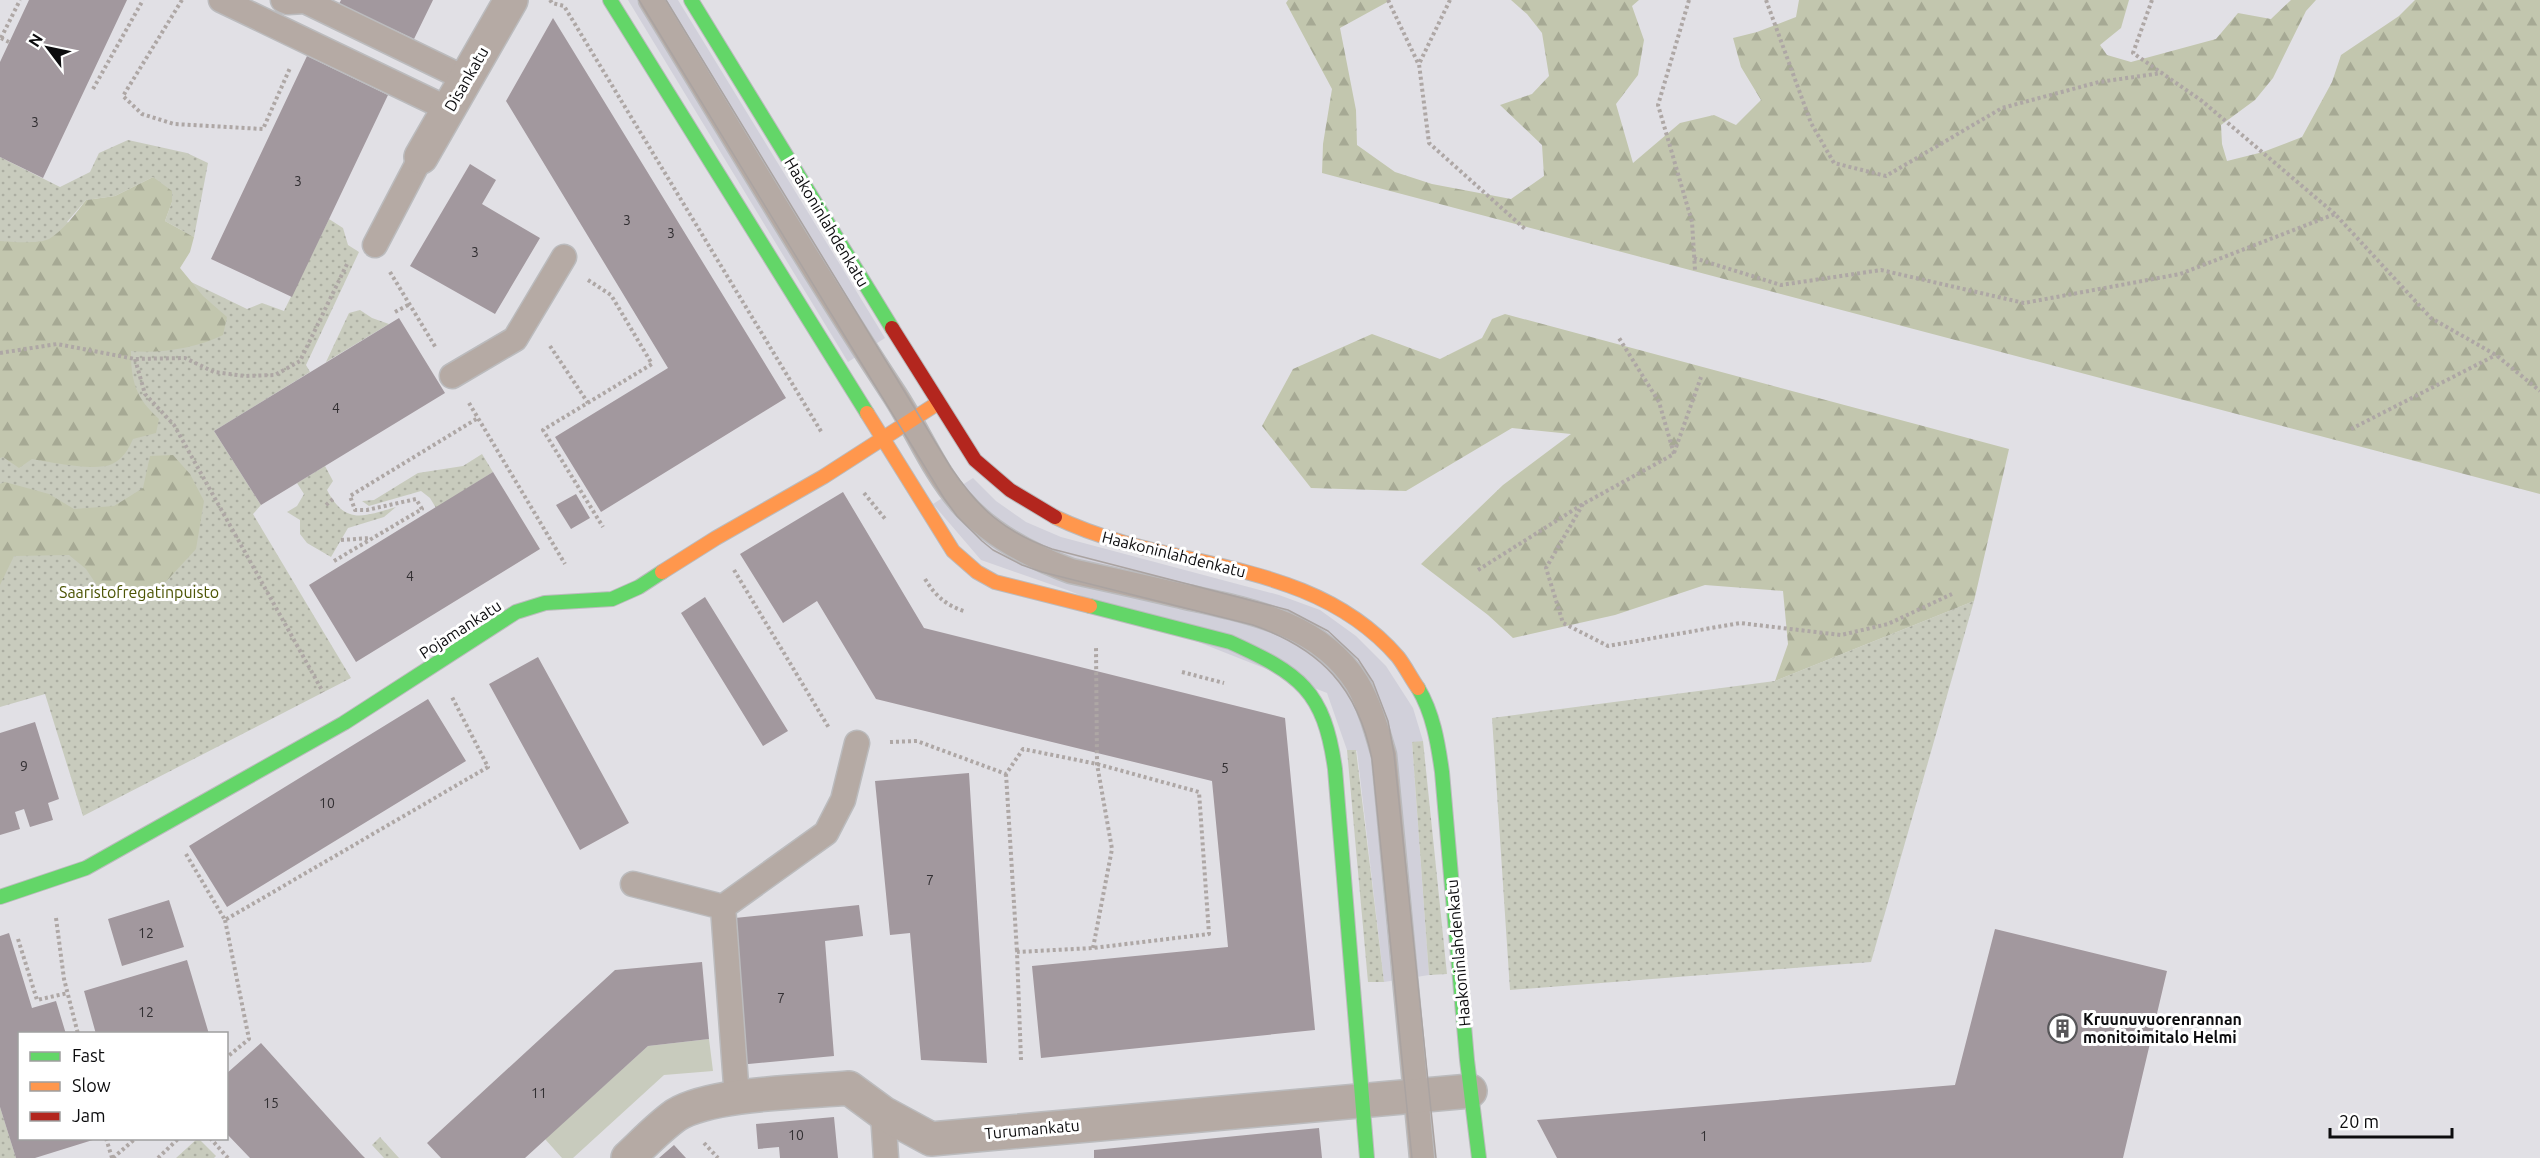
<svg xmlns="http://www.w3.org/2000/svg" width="2540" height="1158" viewBox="0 0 2540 1158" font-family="Ubuntu,sans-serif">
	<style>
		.built { fill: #d1d0da }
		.grass { fill: url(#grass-dots) }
		.forest { fill: url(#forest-firs) }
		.garden { fill: #c8cbbd }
		.building { fill: #a2989e }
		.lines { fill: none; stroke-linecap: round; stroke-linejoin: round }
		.lane-casing { stroke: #bbbbbd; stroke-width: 27 }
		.street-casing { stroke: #bbbbbd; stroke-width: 36 }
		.fast-casing { stroke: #bbbbbd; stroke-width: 16 }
		.slow-casing { stroke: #bbbbbd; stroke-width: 16 }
		.jam-casing { stroke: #bbbbbd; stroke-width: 16 }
		.path { stroke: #aea7a5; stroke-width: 4; stroke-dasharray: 3 3; stroke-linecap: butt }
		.lane { stroke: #b5aaa4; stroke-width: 24 }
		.street { stroke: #b5aaa4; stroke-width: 33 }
		.fast { stroke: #63d668; stroke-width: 14 }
		.slow { stroke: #ff974d; stroke-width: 14 }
		.jam { stroke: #b3261e; stroke-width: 14 }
		.tram { stroke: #aaa3a1; stroke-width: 1.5 }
		.labels { text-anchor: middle; stroke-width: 6; stroke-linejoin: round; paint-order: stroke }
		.number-label { font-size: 14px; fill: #322f32 }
		.street-label { font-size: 16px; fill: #0c0c0e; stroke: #fff }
		.park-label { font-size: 16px; fill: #4c5404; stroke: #fff }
		.poi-label { font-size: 16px; font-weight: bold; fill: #0c0c0e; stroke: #fff; text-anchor: start }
	</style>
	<defs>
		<pattern id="grass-dots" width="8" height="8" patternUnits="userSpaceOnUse" patternTransform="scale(1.5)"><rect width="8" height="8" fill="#c8cbbd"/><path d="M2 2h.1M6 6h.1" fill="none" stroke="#abada1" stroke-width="1.8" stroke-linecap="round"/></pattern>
		<pattern id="forest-firs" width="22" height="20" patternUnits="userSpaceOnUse" patternTransform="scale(1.5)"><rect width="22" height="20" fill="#c2c6ae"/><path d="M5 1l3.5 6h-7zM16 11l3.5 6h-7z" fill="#a6a994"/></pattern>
	</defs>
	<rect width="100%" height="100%" fill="#e1e0e5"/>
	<!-- built -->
	<path class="built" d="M628 0H678L885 338 848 362Z
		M973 478 996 501 1026 522 1061 537 1279 595 1320 610 1356 636 1386 666 1413 708 1423 741 1412 743 1429 975 1384 982 1357 751 1347 750 1327 693 1067 590 981 560 933 504Z"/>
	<!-- grass -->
	<path class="grass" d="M128 140 187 153 208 163 194 237 165 221 172 202 153 177 115 196 86 200 67 222 247 309 262 303 284 311 329 219 343 228 348 245 359 252 306 365 310 372 214 431 261 505 253 514 351 678 83 816 45 694 0 707V157L60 187 90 172 99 153Z
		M360 310 372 318 389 324 326 362 349 313Z
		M482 454 493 472 436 508 430 498 421 491 369 506 362 501 374 500 418 473 463 466Z
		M325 466 333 481 327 490C346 526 364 516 396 507L384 517 348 528 331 557 307 543 300 534V520L287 512 297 506 304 494 297 483Z
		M1974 601 1871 962 1510 990 1492 718 1775 681Z
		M1423 741 1447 974 1429 975 1412 742Z
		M1347 750H1356L1384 982H1368Z
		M0 1107 16 1158H0Z
		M380 1137 399 1158H384L372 1145Z
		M198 1138 216 1156 214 1158H176Z"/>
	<!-- forest -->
	<path class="forest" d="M1288 0H1391L1340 28 1356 110 1357 145 1395 172 1432 184 1511 199 1544 176 1542 145 1500 105 1532 94 1549 76 1542 33 1527 14 1511 0H1639L1632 6 1644 40 1638 75 1616 104 1633 163 1680 123 1714 115 1736 125 1761 100 1741 67 1733 38 1757 32 1796 17 1799 0H2129L2121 28 2100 45 2107 55 2131 62 2216 39 2238 13 2271 19 2291 0H2316L2306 11 2273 78 2255 100 2221 125 2222 144 2227 161 2263 152 2302 137 2332 82 2341 55 2399 16 2415 0H2540V494L1322 173 1323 144 1332 89 1286 3Z
		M153 177 172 191V202L165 221 194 237 190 252 180 268 203 296 227 317 223 335C197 348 159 354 131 351 131 382 136 398 159 419L156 433 133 439C128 450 123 459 112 464 96 472 50 462 32 459L19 468 3 457 0 458V241C11 242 39 244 49 239 63 231 76 213 86 200L115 196Z
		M1505 314 2009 449 1974 601 1775 681 1788 644 1783 591 1705 585 1615 615 1513 638 1488 615 1421 564 1503 485 1571 434 1512 428 1406 491 1311 488 1262 426 1293 369 1372 334 1440 359 1482 338 1492 319Z
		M173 455 190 474 204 501 196 549 150 599 98 587 86 569 69 555 14 556 0 585V484L5 482 49 494 74 509 114 506 143 488 150 456Z"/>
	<!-- garden -->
	<path class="garden" d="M709 1039 713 1071 664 1075 573 1158H562L545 1139 648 1046Z"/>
	<!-- building -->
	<path class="building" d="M29 0H127L43 178 0 157V62Z
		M341 0H433L414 39 339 4Z
		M553 18 786 398 601 512 555 437 668 368 506 101Z
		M307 56 388 95 292 297 211 259Z
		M470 164 496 180 482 204 540 238 495 314 410 266Z
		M399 318 445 393 261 505 214 431Z
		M493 472 540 549 356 662 309 585Z
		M843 492 924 628 1285 718 1315 1030 1041 1058 1032 966 1228 947 1212 781 876 699 817 601 783 623 740 554Z
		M576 494 590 518 571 529 556 505Z
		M705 597 788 731 763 746 681 613Z
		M538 657 629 823 580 850 489 684Z
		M428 699 466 761 227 907 189 846Z
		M35 722 59 799 48 803 53 820 30 827 24 809 15 812 20 829 0 835V733Z
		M969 773 987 1063 921 1060 910 933 890 935 875 781Z
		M169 900 184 947 122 966 108 919Z
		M859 905 863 936 825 941 834 1056 738 1065 725 919Z
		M1995 929 2167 971 2123 1158H1557L1537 1120 1955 1085Z
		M9 933 32 1008 56 1001 66 1034H20V1138L96 1139 35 1158H16L0 1107V936Z
		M187 960 209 1034H96L84 991Z
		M702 962 709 1039 648 1046 525 1158H441L427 1143 615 970Z
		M261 1043 361 1154 365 1158H250L226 1133V1074Z
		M834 1117 838 1158H780L779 1147 758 1149 756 1124Z
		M1319 1128 1322 1158H1094V1150Z
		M674 1145 686 1158H659Z"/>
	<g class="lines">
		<defs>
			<path id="lane" d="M221 0 448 109
				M283 0 288 2 305 1 466 79
				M651 0C731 131 809 265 894 394 917 429 933 470 961 502 990 535 1030 556 1071 571 1108 579 1145 587 1182 596 1246 610 1319 622 1357 683 1370 705 1377 731 1384 755L1422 1158
				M375 245 421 157
				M452 376 515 339 564 257
				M633 884 723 907 826 833 843 800 857 743
				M723 907 737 1098
				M883 1113 886 1158"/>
			<path id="street" d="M421 157 511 0
				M628 1158C643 1144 659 1127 676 1115 711 1093 805 1092 849 1088L883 1113 931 1139 1470 1091"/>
			<path id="fast" d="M610 0 867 413
				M691 0 892 328
				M1090 606 1230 642C1300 674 1324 690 1335 769L1367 1158
				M1418 688C1433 713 1438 743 1442 772L1467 1060 1479 1158
				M0 897 86 868 344 723 516 612 545 603 612 599 639 587 662 572"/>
			<path id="slow" d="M867 413 953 551 977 572 995 582 1090 606
				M1055 517C1167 572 1310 555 1398 657 1405 666 1411 678 1418 688
				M662 572 716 538 823 477 938 403"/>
			<path id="jam" d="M892 328 975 460 1010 490 1055 517"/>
		</defs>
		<!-- lane casing -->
		<use href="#lane" class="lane-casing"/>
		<!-- street casing -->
		<use href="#street" class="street-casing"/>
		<!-- fast casing -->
		<use href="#fast" class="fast-casing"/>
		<!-- slow casing -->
		<use href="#slow" class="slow-casing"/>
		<!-- jam casing -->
		<use href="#jam" class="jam-casing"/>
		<!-- path -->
		<path class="path" d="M182 0 123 96 142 114 174 124 263 129 290 68
			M550 0 552 3 564 6 822 433
			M1388 0 1418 63
			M1450 0 1419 64 1429 143 1525 229
			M1689 0 1658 105 1692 222 1695 270
			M1766 0 1811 123 1834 163 1886 176 2002 108 2099 82 2162 73
			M2152 0 2133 53 2202 101 2335 214
			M1 38 20 0
			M1 38 9 42
			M93 89 143 0
			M1694 258 1781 285 1881 270 2024 303 2180 274 2335 214 2431 318 2496 355 2540 391
			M390 272 436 348
			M588 280 611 295 652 364 543 430 603 527
			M395 312 410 304
			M550 346 588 403
			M0 353 57 344 135 359 185 358 214 372 245 376 275 375 300 361 348 262
			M135 359 145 394 174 425 323 692
			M469 403 565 564
			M2351 429 2496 355
			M1674 453 1701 377
			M864 493 886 520
			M1583 504 1546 568 1563 623 1608 646 1740 623 1841 635 1888 624 1952 594
			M326 505 333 499
			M341 540 370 538
			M334 561 422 509 416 499 367 510H355L350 496 478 418
			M734 570 829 728
			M1478 570 1583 504 1674 454 1659 402 1619 338
			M925 579C935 595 945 605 964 611
			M1182 672 1224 683
			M890 742 917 741 1006 774 1023 749 1097 764 1199 792 1209 934 1093 948 1017 952 1021 1060
			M1006 774 1017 952
			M186 854 225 920 488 767 452 697
			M56 918 64 979 78 1034
			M225 920 249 1039 226 1058
			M18 939 37 1000 68 993
			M1093 948 1112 849 1097 764 1096 647
			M106 1138 112 1158
			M210 1138 228 1158
			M704 1143 718 1158
			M113 1158 136 1138
			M158 1158 179 1138"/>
		<!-- lane -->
		<use href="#lane" class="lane"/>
		<!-- street -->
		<use href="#street" class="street"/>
		<!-- fast -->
		<use href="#fast" class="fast"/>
		<!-- slow -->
		<use href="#slow" class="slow"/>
		<!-- jam -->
		<use href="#jam" class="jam"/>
		<!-- tram -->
		<path class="tram" d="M639 0 944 498 957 516 982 541 993 550 1022 565 1042 572 1253 625C1321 649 1358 688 1372 759L1412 1158
			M666 0 951 468C979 509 1004 532 1052 549L1288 610 1328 631 1358 659 1373 682 1388 721 1394 754 1436 1158"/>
	</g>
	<!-- icons -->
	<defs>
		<symbol id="building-ring" viewBox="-11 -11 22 22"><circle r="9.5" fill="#fff" stroke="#575659" stroke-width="1.5"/><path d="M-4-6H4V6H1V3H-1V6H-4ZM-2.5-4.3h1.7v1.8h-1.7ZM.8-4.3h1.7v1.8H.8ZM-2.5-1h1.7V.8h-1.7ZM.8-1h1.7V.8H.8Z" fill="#575659"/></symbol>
	</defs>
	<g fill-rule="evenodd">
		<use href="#building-ring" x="2046" y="1012" width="33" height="33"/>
	</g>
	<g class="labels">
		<!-- number labels -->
		<g class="number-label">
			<text x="35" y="127">3</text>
			<text x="298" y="186">3</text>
			<text x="627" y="225">3</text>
			<text x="671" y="238">3</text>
			<text x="475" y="257">3</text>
			<text x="336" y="413">4</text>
			<text x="410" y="581">4</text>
			<text x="24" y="771">9</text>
			<text x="1225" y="773">5</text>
			<text x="327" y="808">10</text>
			<text x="930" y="885">7</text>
			<text x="146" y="938">12</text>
			<text x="781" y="1003">7</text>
			<text x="146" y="1017">12</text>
			<text x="539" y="1098">11</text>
			<text x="271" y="1108">15</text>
			<text x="796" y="1140">10</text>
			<text x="1704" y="1141">1</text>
		</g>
		<!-- street labels -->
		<g class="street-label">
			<text transform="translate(466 79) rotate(-60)" y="6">Disankatu</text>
			<text transform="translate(827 222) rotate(59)" y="6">Haakoninlahdenkatu</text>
			<text transform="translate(1174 554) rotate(14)" y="6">Haakoninlahdenkatu</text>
			<text transform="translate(460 629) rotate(-33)" y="6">Pojamankatu</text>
			<text transform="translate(1458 953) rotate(-95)" y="6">Haakoninlahdenkatu</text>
			<text transform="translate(1032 1129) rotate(-5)" y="6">Turumankatu</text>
		</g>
		<!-- park labels -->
		<g class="park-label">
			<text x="139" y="598">Saaristofregatinpuisto</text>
		</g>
		<!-- poi labels -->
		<g class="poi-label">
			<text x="2083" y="1025">Kruunuvuorenrannan<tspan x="2083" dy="18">monitoimitalo Helmi</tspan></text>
		</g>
	</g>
	<!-- legend -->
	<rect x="18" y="1032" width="210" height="108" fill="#ffffff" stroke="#9e9e9f" stroke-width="1.5"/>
	<rect x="30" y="1052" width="30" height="9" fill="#63d668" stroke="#9e9e9f" stroke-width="1.5"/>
	<text x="72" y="1062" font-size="18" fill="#0c0c0e">Fast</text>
	<rect x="30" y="1082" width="30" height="9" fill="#ff974d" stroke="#9e9e9f" stroke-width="1.5"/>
	<text x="72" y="1092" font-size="18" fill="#0c0c0e">Slow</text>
	<rect x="30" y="1112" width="30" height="9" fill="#b3261e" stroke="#9e9e9f" stroke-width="1.5"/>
	<text x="72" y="1122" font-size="18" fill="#0c0c0e">Jam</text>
	<!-- north arrow -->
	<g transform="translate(48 48) rotate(302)" stroke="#ffffff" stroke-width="4.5" paint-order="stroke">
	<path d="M0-4.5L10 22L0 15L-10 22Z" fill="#0c0c0e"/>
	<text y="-9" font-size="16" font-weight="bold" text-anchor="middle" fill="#0c0c0e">N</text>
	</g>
	<!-- scale -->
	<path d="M2330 1128v9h122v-9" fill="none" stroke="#0c0c0e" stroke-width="3"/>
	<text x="2339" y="1128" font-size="18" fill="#0c0c0e" stroke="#ffffff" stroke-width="4.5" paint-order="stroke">20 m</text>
</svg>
